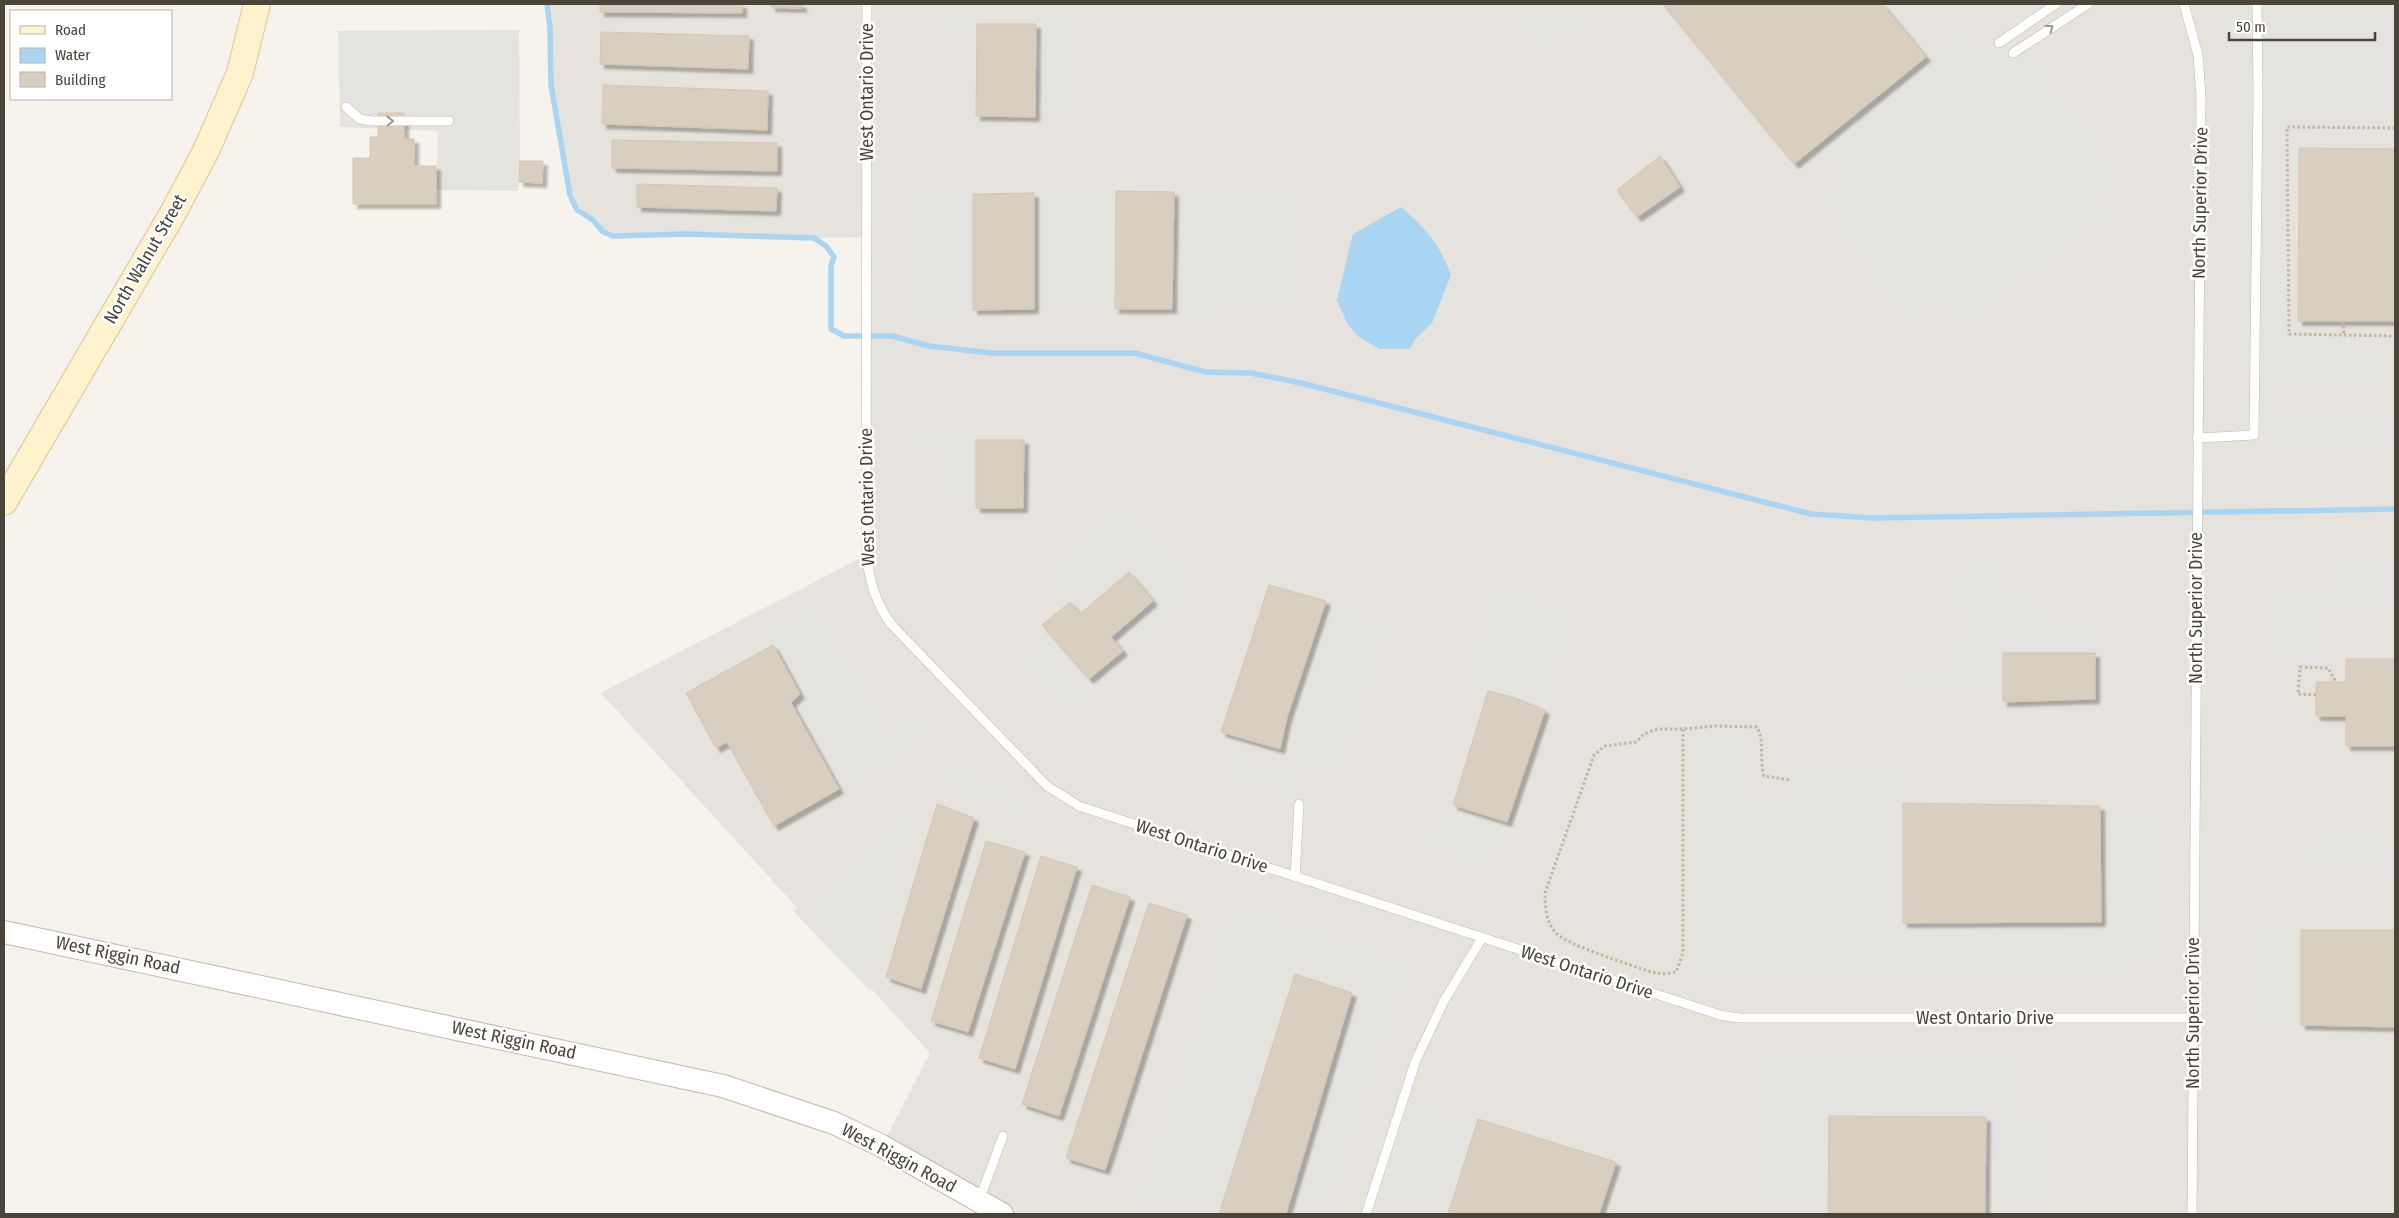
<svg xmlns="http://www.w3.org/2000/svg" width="2399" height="1218" viewBox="0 0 2399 1218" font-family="'Fira Sans Condensed',sans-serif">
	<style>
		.industrial { fill: #e6e2dd }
		.parking { fill: #e5e3e0 }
		.water { fill: #a9d4f2 }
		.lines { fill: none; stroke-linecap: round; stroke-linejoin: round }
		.stream { stroke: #a9d4f2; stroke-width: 5.5 }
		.building { fill: #d8cfc1; stroke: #d3c7b4; filter: url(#shadow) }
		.service-casing { stroke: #c2bbae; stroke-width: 10 }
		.tertiary-casing { stroke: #c2bbae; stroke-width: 24 }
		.secondary-casing { stroke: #d6c79b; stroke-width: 28 }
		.path { stroke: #c4b79f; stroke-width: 3; stroke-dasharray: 2.5 2.5; stroke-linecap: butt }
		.service { stroke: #fff; stroke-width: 9 }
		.tertiary { stroke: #fff; stroke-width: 22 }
		.secondary { stroke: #fff3cd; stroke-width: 26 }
		.oneway { stroke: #9c9892 }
		.labels { text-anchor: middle; stroke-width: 5; stroke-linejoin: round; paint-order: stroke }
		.street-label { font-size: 18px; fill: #4b4439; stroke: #fff }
	</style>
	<defs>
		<filter id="shadow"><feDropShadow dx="4.5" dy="4.5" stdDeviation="1" flood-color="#0004"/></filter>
	</defs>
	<rect width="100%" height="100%" fill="#f6f3ec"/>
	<!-- industrial -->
	<path class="industrial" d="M547 4H2395V1214H1002L882 1146 930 1053 601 693 866 555 865 237 814 238 686 234 613 236 577 210 560 140 551 85 550 28Z"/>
	<!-- parking -->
	<path class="parking" d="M941 4H1080V117H1035L1036 24H977V45H942Z
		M1499 4H1610L1543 57Z
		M2218 4H2395V128H2287L2289 334 2381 336V391L2273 392V408L2395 407V461L2270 460 2269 435H2254L2255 376 2231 378V128L2233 75 2224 19Z
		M1959 26 1985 54 2016 31 2114 161 2113 182 2103 196 2116 214 1958 333 1939 311 1928 319 1913 322 1901 318 1821 208 1819 189 1837 173 1815 147 1926 57Z
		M519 30 520 161 518 191 436 190 438 131 340 127 338 31Z
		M974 183 972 324 908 325 905 187Z
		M1116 191 1115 309H1034V193Z
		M1174 192 1305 194 1302 309H1222V331H1173Z
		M917 419 976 421V508L941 504V457L915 456Z
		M1123 497 1185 559 1189 584 1185 610 1131 666 1099 692 1064 713 1018 657 1048 632 1089 679 1123 651 1111 637 1153 601 1129 572 1080 614 1042 573Z
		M2005 558 2007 593 2036 595 2039 608 2097 617 2095 653H2003V702L1971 701 1903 693 1908 667 1936 671 1959 632 1954 563Z
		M2339 559H2395V616L2327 615 2328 668H2273L2270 590H2338Z
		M1495 579 1580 607 1545 710 1460 682Z
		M812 596 889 726 920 707 938 738 842 797 791 703 800 694 765 629Z
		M1326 601 1393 622 1340 784 1309 774 1299 804 1218 780 1227 748 1285 766 1300 721 1287 717Z
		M1693 735H1750V788L1791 787V767H1903L1904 923 2101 922 2100 806H2159V966L2139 967V987L1695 989Z
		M963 751 1066 841 928 783 870 991 793 911Z
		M1437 801 1507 822 1490 877 1422 850Z
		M2323 834H2393L2395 836V892L2378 869 2294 866Z
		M1232 896 1415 958 1332 1214H1132Z
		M2260 926H2294V1025H2261Z
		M2013 1048 2012 1116H2053L2052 1214H1985L1986 1117 1829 1116 1828 1214H1762L1764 1050Z
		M1404 1096 1478 1119 1448 1214H1366Z"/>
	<!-- water -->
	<path class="water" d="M1401 207C1426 229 1439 243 1451 275L1432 323 1416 338 1409 349H1380L1359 337 1348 325 1337 300 1353 234Z"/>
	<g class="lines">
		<!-- stream -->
		<path class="stream" d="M547 4 550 28 551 85 570 195 577 210 593 220 603 232 613 236 686 234 814 238 826 246 834 257 831 266V329L844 336H892L929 346 992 353H1135L1205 372 1251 373 1301 383 1811 514 1872 518 2395 509"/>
	</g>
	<!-- building -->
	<path class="building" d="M600 4H742V13L600 12Z
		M771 4H802V8L771 7Z
		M1663 4H1882L1926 57 1794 164Z
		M977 24H1036L1035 117 976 116Z
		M601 32 749 36 748 69 600 64Z
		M603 85 768 91 767 130 602 124Z
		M378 113H404V139H414V166H436V204H353V158H370V137H378Z
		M612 140 777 143V171L612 168Z
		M2299 148 2395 149V321H2298Z
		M1660 156 1680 187 1637 217 1617 190Z
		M520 161H543L542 183 519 182Z
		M637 184 777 188 776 211 637 207Z
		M1116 191 1174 192 1172 309H1115Z
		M1034 193V309L973 310V194Z
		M976 440H1024L1023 508H976Z
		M1129 572 1153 601 1111 637 1123 651 1089 679 1042 625 1070 602 1080 614Z
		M1269 585 1326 601 1287 717 1280 749 1221 732Z
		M773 645 800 694 791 703 839 789 774 826 727 742 716 748 686 693Z
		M2003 653H2095V699L2003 702Z
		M2346 659H2395V746H2346V716H2316V682H2346Z
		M1488 691 1516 698 1545 710 1507 822 1453 805Z
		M1903 803 2100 806 2101 922 1903 923Z
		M937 804 974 818 921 989 886 977Z
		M986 841 1025 852 968 1032 931 1021Z
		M1041 856 1077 867 1015 1069 979 1058Z
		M1092 885 1130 897 1059 1116 1022 1104Z
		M1149 903 1187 915 1105 1170 1066 1158Z
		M2301 930H2395V1027L2301 1025Z
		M1295 974 1352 993 1286 1214H1219Z
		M1829 1116 1986 1117 1985 1214H1828Z
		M1478 1119 1616 1162 1599 1214H1448Z"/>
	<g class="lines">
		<defs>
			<path id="service" d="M867 4 866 555C870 581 875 602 891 624L1047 786 1079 806 1720 1015 1739 1018H2193
				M2184 4 2198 55 2201 96 2192 1214
				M1999 43 2056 4
				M2013 53 2088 4
				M346 107 360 119 372 121H449
				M2197 438 2254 435 2258 96 2257 4
				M1295 877 1299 804
				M979 1201 1003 1136
				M1366 1214 1416 1060 1444 1001 1482 938"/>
			<path id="tertiary" d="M4 932 723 1086 834 1123 882 1146 1002 1214"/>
			<path id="secondary" d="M4 502 173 213 206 151 240 73 257 4"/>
		</defs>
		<!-- service casing -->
		<use href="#service" class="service-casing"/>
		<!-- tertiary casing -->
		<use href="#tertiary" class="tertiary-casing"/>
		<!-- secondary casing -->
		<use href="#secondary" class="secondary-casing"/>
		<!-- path -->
		<path class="path" d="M2395 128 2287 127 2289 334 2395 336
			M2343 321 2344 335
			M2316 695 2298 694 2300 667 2328 668 2336 682
			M1683 729V953L1676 972 1663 974 1651 972C1632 965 1568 946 1556 933 1546 922 1545 907 1545 893L1594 755 1605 746 1636 742 1644 734 1658 729H1683L1715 726 1757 727C1765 742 1759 760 1764 776L1791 780"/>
		<!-- service -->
		<use href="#service" class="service"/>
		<!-- tertiary -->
		<use href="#tertiary" class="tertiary"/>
		<!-- secondary -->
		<use href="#secondary" class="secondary"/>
	</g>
	<!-- one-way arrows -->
	<defs><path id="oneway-chevron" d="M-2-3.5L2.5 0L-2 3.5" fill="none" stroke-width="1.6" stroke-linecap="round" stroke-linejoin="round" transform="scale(1.25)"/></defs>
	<g class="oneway">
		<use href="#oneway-chevron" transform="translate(2050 28) rotate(-34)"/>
		<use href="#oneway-chevron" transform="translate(390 121) rotate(-1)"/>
	</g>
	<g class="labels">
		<!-- street labels -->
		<g class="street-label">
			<text transform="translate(867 92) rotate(-90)" y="6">West Ontario Drive</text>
			<text transform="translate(2200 203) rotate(-89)" y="6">North Superior Drive</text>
			<text transform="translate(145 259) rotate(-60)" y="6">North Walnut Street</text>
			<text transform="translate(867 497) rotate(-91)" y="6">West Ontario Drive</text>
			<text transform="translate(2196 608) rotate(-90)" y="6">North Superior Drive</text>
			<text transform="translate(1202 846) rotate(18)" y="6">West Ontario Drive</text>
			<text transform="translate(118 955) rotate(12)" y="6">West Riggin Road</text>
			<text transform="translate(1587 972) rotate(18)" y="6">West Ontario Drive</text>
			<text transform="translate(2193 1013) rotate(-90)" y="6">North Superior Drive</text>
			<text x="1985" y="1024">West Ontario Drive</text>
			<text transform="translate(514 1040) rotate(12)" y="6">West Riggin Road</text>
			<text transform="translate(899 1158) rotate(28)" y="6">West Riggin Road</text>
		</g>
	</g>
	<!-- border -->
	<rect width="2399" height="1218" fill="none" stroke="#4b4439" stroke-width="10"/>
	<!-- legend -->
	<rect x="10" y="10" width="162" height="90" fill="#ffffff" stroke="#b7b4b0"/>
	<rect x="20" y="26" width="25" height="8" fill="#fff3cd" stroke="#b7b4b0"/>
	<text x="55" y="35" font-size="15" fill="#4b4439">Road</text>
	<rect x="20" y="48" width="25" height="15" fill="#a9d4f2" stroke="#b7b4b0"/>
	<text x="55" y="60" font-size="15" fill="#4b4439">Water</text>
	<rect x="20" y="72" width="25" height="15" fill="#d8cfc1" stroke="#b7b4b0"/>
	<text x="55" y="85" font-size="15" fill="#4b4439">Building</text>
	<!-- scale -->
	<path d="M2229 32v8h146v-8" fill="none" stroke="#4b4439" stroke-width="2.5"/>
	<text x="2236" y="32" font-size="15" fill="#4b4439" stroke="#ffffff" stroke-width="4" paint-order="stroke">50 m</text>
</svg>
